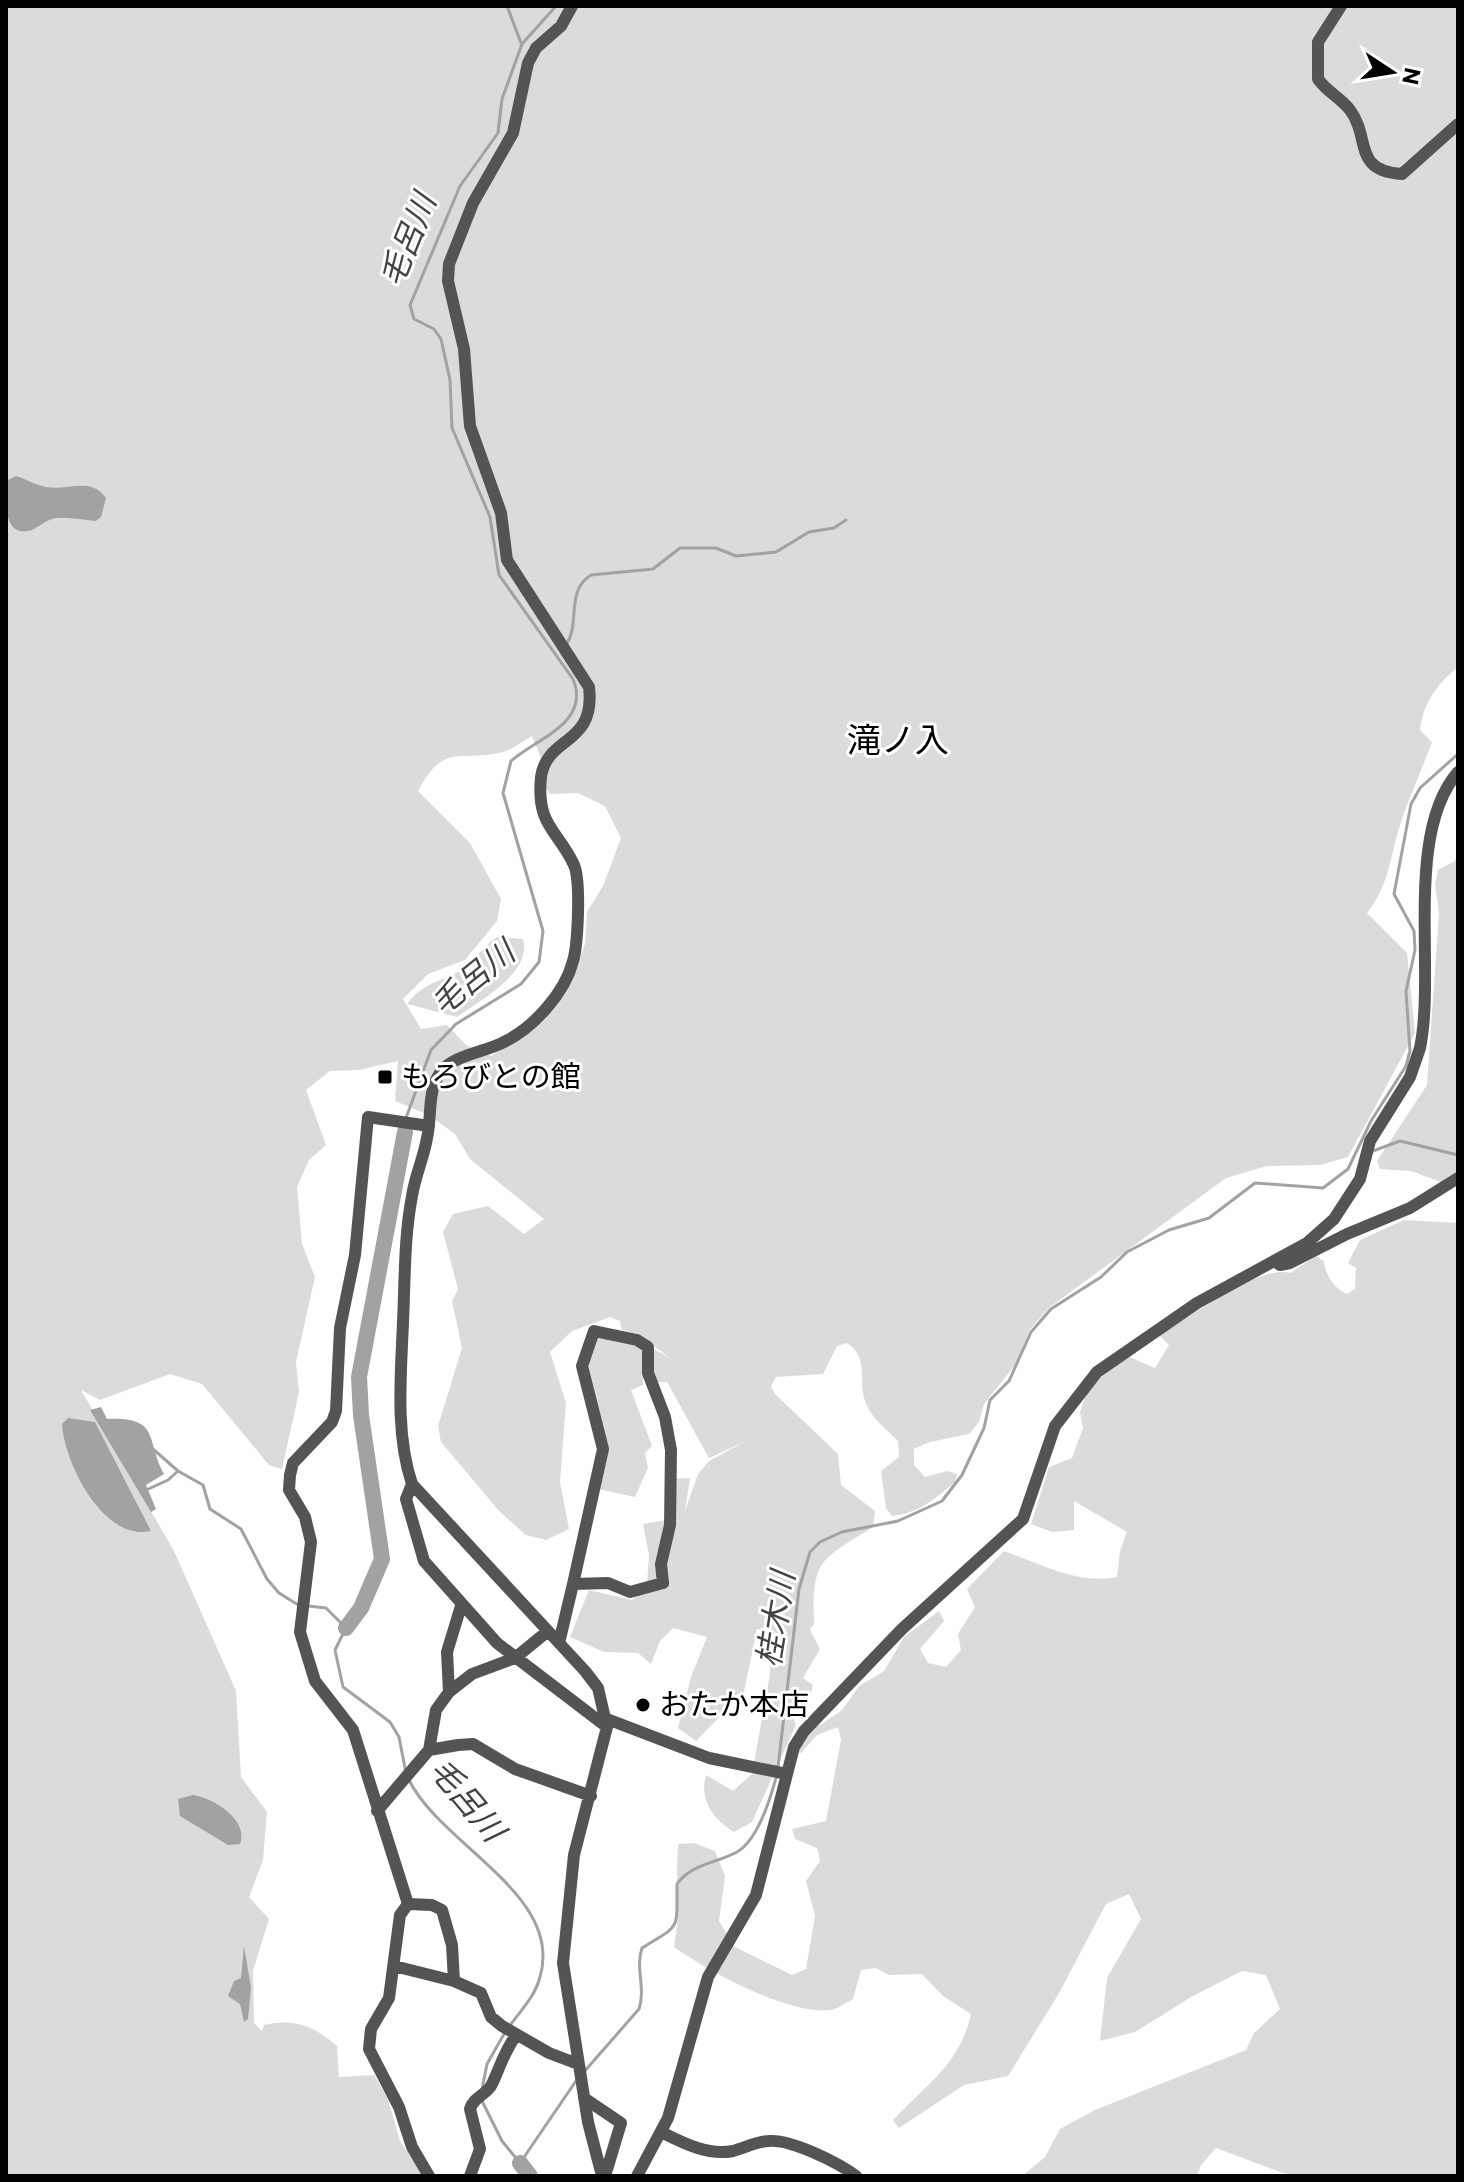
<svg xmlns="http://www.w3.org/2000/svg" width="1464" height="2182" viewBox="0 0 1464 2182" font-family="Commissioner,'Noto Sans JP',sans-serif">
	<style>
		.green { fill: #dbdbdb; fill-rule: evenodd }
		.water { fill: #a2a2a2 }
		.lines { fill: none; stroke-linecap: round; stroke-linejoin: round }
		.stream { stroke: #a2a2a2; stroke-width: 3 }
		.river { stroke: #a2a2a2; stroke-width: 16 }
		.minor { stroke: #545454; stroke-width: 12 }
		.poi-dot { fill: #000; stroke: #fff; stroke-width: 3 }
		.labels { text-anchor: middle; stroke-width: 6; stroke-linejoin: round; paint-order: stroke }
		.poi-label { font-size: 30px; fill: #000; stroke: #fff; text-anchor: start }
		.water-label { font-size: 32px; font-style: italic; fill: #434343; stroke: #fff }
		.quarter-label { font-size: 34px; fill: #000; stroke: #fff }
	</style>
	<rect width="100%" height="100%" fill="#fff"/>
	<!-- green -->
	<path class="green" d="M6 6H1458V667C1438 683 1423 703 1420 730L1432 742C1422 770 1409 797 1400 825 1390 857 1389 886 1367 913L1407 953 1415 1033 1348 1157 1320 1165 1267 1166 1226 1178 1050 1307 1030 1329 1015 1365 984 1404 979 1422 969 1434 930 1442 914 1449V1465L925 1477 947 1471 957 1474 955 1482C935 1499 919 1513 892 1516L886 1508 881 1471 899 1457 898 1441C887 1430 870 1417 865 1401 858 1380 869 1357 847 1343L837 1346 823 1374 776 1377 771 1386 775 1394 838 1454 841 1485 875 1511 873 1527C820 1561 812 1558 814 1624L810 1630 820 1649 803 1678 813 1685 809 1702 791 1712 796 1725 752 1822 734 1832C713 1819 699 1800 706 1775L733 1791 752 1774 770 1674 769 1631 757 1629 744 1692 696 1741 678 1728 691 1677 707 1637 673 1628 660 1641 651 1664 638 1653 604 1652 570 1637 589 1590 632 1600 647 1585 649 1555 643 1524 672 1519V1479L690 1478 685 1511 698 1474 709 1461 746 1441 709 1458 667 1382H652L650 1347 672 1359 636 1334 622 1330 620 1321 610 1317 572 1331 550 1352 566 1403 560 1482 569 1529 546 1540 526 1535 500 1512 441 1442 438 1426 462 1348 452 1301 458 1289 443 1232 453 1214 488 1206 524 1234 544 1219 470 1159 455 1134 429 1115 395 1101 398 1061 359 1070 330 1071 306 1090 326 1145 309 1160 297 1187 302 1244 315 1277 296 1362 299 1392 282 1469 269 1465 202 1384 170 1374 100 1400 81 1390 174 1551 236 1691 241 1777 267 1812 263 1860 249 1897 269 1919 253 1971 254 2023 262 2031 264 2025C295 2018 314 2026 337 2046L339 2077 374 2075 388 2099 400 2141 423 2176H6ZM532 736 548 774 545 787 550 794 578 793 605 806 621 838 603 886 587 912 585 944 571 981 525 1034 491 1056 466 1045 447 1025 421 1029 403 999 428 974 465 960 497 921 501 899 470 843 418 791C444 741 460 763 503 752 513 749 523 741 532 736Z
		M1458 851V1178L1441 1182 1411 1171 1380 1169 1377 1161 1427 1085 1439 913 1435 884 1438 870 1455 861Z
		M497 937 523 939C532 973 481 1000 457 1017L407 1004C423 983 439 982 460 971 474 964 482 946 497 937Z
		M1404 1220 1458 1223V2176H1291L1216 2148 1201 2165 1197 2176H1022L1045 2157 1060 2129 1095 2110 1246 2050 1254 2033 1280 2009 1266 1975 1242 1971 1191 1997 1135 2032 1100 2041 1107 1978 1141 1919 1129 1894 1106 1904 1058 1995 1008 2076 964 2085 899 2128 893 2120C927 2084 960 2064 971 2014L943 1996 922 1974 889 1975 876 1968 861 1970 853 1999C846 2003 837 2009 830 2010 788 2015 708 1971 674 1947 681 1913 675 1879 678 1844L694 1843 715 1851 725 1876 719 1921 735 1947 792 1975 806 1969 815 1916 806 1881 820 1861 817 1848 795 1839 792 1829 826 1821 841 1740 838 1727 817 1735 801 1753 796 1752 812 1727 822 1724 842 1710 859 1686 884 1671 904 1637 939 1611 944 1621 920 1649 928 1663 946 1667 961 1650 958 1634 975 1607 967 1589 1004 1551C1041 1564 1079 1585 1117 1577L1120 1551 1127 1532 1074 1501V1530L1052 1532 1031 1524 1049 1467 1072 1458 1083 1428 1080 1413 1087 1390 1125 1355 1155 1368 1169 1345 1159 1335 1168 1329C1198 1313 1258 1265 1290 1273L1316 1256 1324 1261C1325 1275 1335 1289 1347 1294L1355 1289 1356 1268 1348 1263 1360 1240Z
		M596 1335 636 1343 642 1349 643 1385 631 1390 652 1446 645 1453 648 1468 635 1497 598 1489 607 1449 585 1366Z"/>
	<!-- water -->
	<path class="water" d="M16 476C26 479 35 485 46 487 68 491 91 476 106 498L101 517 96 521C83 520 70 517 57 518 45 519 38 529 28 531 2 536 6 497 6 481Z
		M101 1407 107 1419C161 1417 145 1439 164 1474L146 1485 156 1509 151 1512 90 1410Z
		M68 1418 95 1422 151 1531C103 1542 64 1462 62 1424Z
		M193 1795C214 1798 249 1820 240 1844L228 1845 180 1816 178 1799Z
		M244 1946 251 1988 248 2019 244 2022 240 2004 228 1996 234 1981 241 1978Z"/>
	<g class="lines">
		<!-- stream -->
		<path class="stream" d="M507 6 521 43
			M566 645C581 623 565 591 591 575L653 569 680 548H716L736 556 776 552 809 532 834 528 846 520
			M406 1118 431 1050 456 1024 521 984 539 962 543 931 503 793 511 761C537 738 591 723 573 679L499 575 490 517 452 428 450 380 441 339 434 329 414 319 410 305 460 186 498 133 502 99 522 44 556 6
			M1373 1151 1400 1141 1458 1155
			M153 1449 178 1471 203 1485 210 1509 241 1529 267 1579 279 1593 300 1606
			M144 1491 168 1480 178 1471
			M308 1606 326 1608 346 1628 335 1650 343 1687 390 1722 399 1737 406 1773
			M778 1767 799 1589 810 1552 820 1542 842 1532 898 1521 942 1501 962 1475 984 1428 990 1400 1009 1381 1031 1332 1051 1309 1101 1277 1127 1252 1169 1230 1209 1218 1255 1183 1323 1188 1348 1169 1371 1121 1406 1066 1410 1051 1406 991 1415 950 1414 931 1394 894 1411 804 1420 788 1458 754
			M409 1780C441 1845 564 1895 540 1977 535 1996 522 2009 511 2024
			M583 2073 639 2009C646 1988 635 1969 642 1948 680 1924 677 1933 677 1884 691 1864 717 1863 737 1852 759 1839 771 1797 777 1774
			M482 2089 487 2064 504 2034
			M482 2101 502 2141 520 2163 578 2078"/>
		<!-- river -->
		<path class="river" d="M346 1628 361 1608 382 1559 361 1415 359 1377 405 1132
			M520 2163 530 2176"/>
		<!-- minor -->
		<path class="minor" d="M572 6 561 26 536 48 528 63 513 133 473 203 449 264 448 281 464 349 470 426 501 513 507 560 589 687C596 746 547 735 541 777 536 826 558 830 574 865 581 881 578 944 573 961 565 993 533 1028 504 1042 486 1052 452 1055 440 1073 427 1092 432 1116 427 1138 424 1157 415 1176 412 1196 404 1238 405 1280 403 1322 401 1375 395 1433 412 1484L585 1671 598 1688 607 1727 574 1855 563 1963 588 2122 602 2176
			M1341 6 1318 42V79C1327 92 1341 98 1350 110 1371 138 1352 171 1402 174L1458 124
			M1275 1261 1280 1265 1290 1263 1347 1234 1410 1208 1458 1178
			M594 1331 637 1340 648 1347V1373L665 1417 671 1450 670 1525 661 1564 663 1583 630 1592 608 1583 573 1584 603 1449 582 1366Z
			M412 1484 406 1499 424 1561 497 1643 607 1727
			M559 1643 573 1584
			M449 1692 447 1652 461 1606
			M607 1719 709 1758 787 1774
			M429 1750 436 1710 449 1692 472 1674 515 1658 548 1631
			M377 1811 429 1750 458 1745 473 1744 515 1769 591 1796
			M408 1904 432 1905 442 1910 452 1945 454 1981 481 1993 491 2017 502 2026 549 2053 578 2064
			M394 1966 454 1981
			M584 2098 621 2123 605 2176
			M661 2132C683 2143 708 2156 733 2151 745 2148 757 2141 769 2141 791 2139 839 2163 856 2176
			M429 2176 412 2147 399 2107 369 2049 371 2029 389 1998 400 1915 408 1904 353 1730 315 1681 300 1632 311 1542 305 1517 289 1490 290 1475 293 1463 332 1422 336 1411 340 1328 355 1255 368 1117 429 1126
			M470 2176 480 2149 470 2109C474 2096 487 2095 492 2084 501 2065 503 2054 516 2035
			M637 2176 668 2118 708 1977 756 1895 794 1747 804 1731 902 1629 1023 1519 1055 1426 1097 1372 1197 1303 1307 1243 1334 1219 1360 1179 1370 1141 1410 1077 1420 1048C1436 970 1404 834 1458 772"/>
	</g>
	<!-- markers -->
	<g class="poi-dot">
		<rect x="377" y="1069" width="16" height="16" rx="4"/>
		<circle cx="643" cy="1705" r="8"/>
	</g>
	<g class="labels">
		<!-- poi labels -->
		<g class="poi-label">
			<text x="401" y="1087">もろびとの館</text>
			<text x="659" y="1715">おたか本店</text>
		</g>
		<!-- water labels -->
		<g class="water-label">
			<text transform="translate(408 240) rotate(-68)" y="11">毛呂川</text>
			<text transform="translate(473 978) rotate(-39)" y="11">毛呂川</text>
			<text transform="translate(776 1619) rotate(-81)" y="11">桂木川</text>
			<text transform="translate(467 1800) rotate(50)" y="11">毛呂川</text>
		</g>
		<!-- quarter labels -->
		<g class="quarter-label">
			<text x="898" y="752">滝ノ入</text>
		</g>
	</g>
	<!-- border -->
	<rect width="1464" height="2182" fill="none" stroke="#000000" stroke-width="16"/>
	<!-- north arrow -->
	<g transform="translate(1392 72) rotate(102)" stroke="#ffffff" stroke-width="6" paint-order="stroke">
	<path d="M0-6L14 30L0 20L-14 30Z" fill="#000000"/>
	<text y="-12" font-size="22" font-weight="bold" text-anchor="middle" fill="#000000">N</text>
	</g>
</svg>
